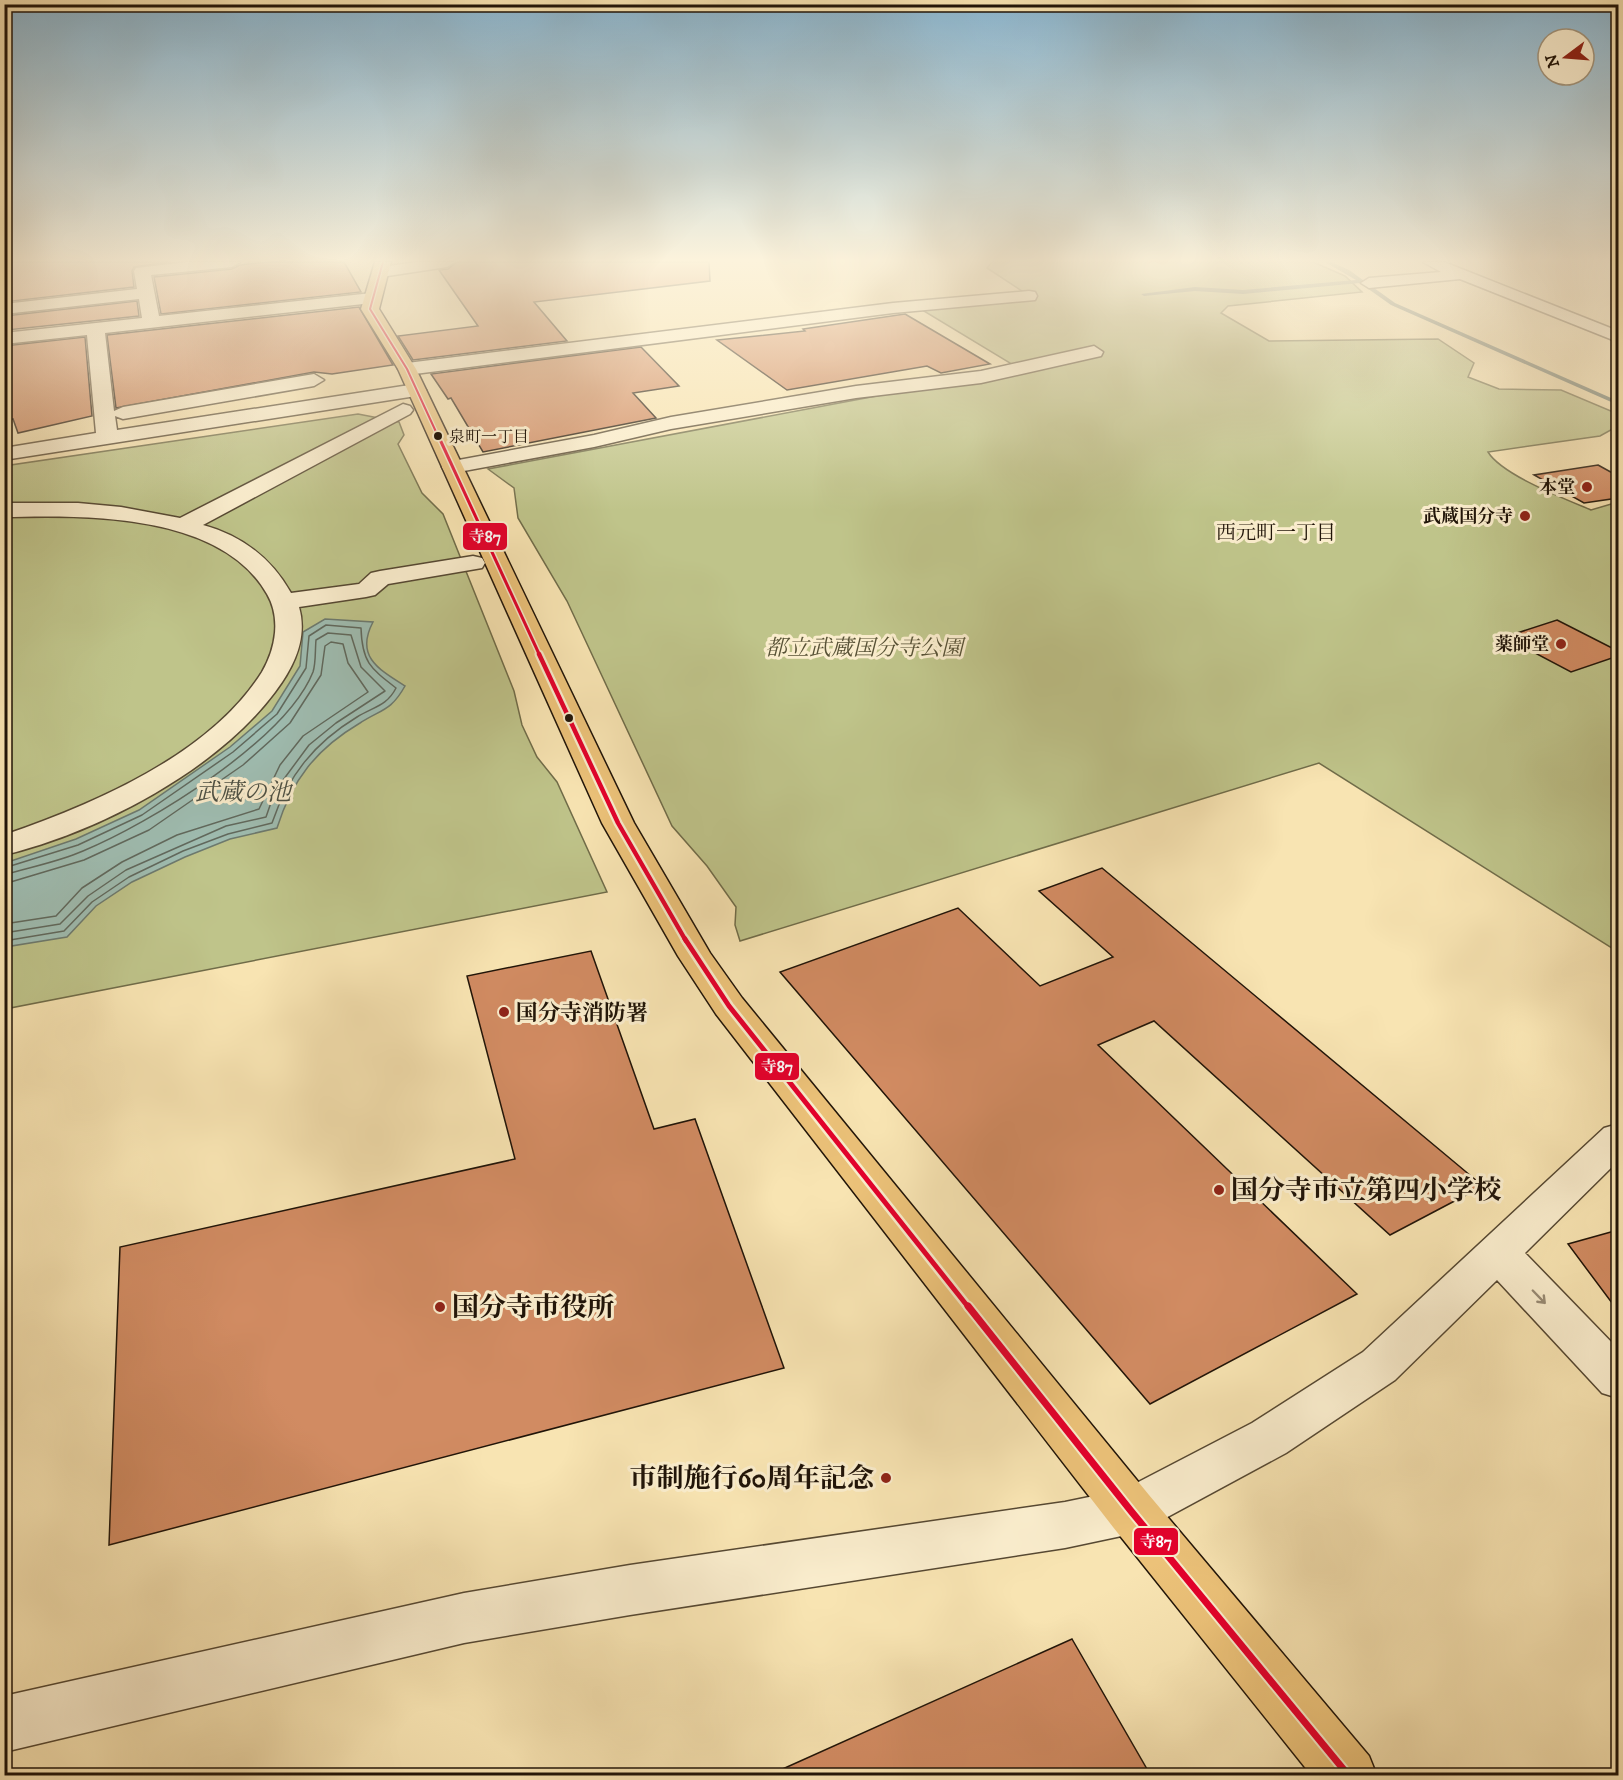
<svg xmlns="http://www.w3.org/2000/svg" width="1623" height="1780" viewBox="0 0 1623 1780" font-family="'IM FELL DW Pica','Noto Serif JP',serif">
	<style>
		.green { fill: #bfc48a; stroke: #706c49; stroke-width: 1.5 }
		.water { fill: #9fbeb3; stroke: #6c7a6f; stroke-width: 1.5 }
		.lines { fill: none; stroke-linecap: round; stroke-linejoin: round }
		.shore { stroke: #60695e; stroke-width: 1.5 }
		.stream { fill: #6c7a6f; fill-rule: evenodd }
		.building { fill: #d18b62; stroke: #201408; stroke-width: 1.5 }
		.minor-casing { stroke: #564832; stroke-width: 3 }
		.major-casing { stroke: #201408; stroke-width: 3 }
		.minor { fill: #faedcd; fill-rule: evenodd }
		.major { fill: #ecc279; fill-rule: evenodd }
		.bus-1-far4-casing { stroke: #faedcd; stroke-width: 4.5 }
		.bus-1-far3-casing { stroke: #faedcd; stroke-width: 6 }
		.bus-1-far2-casing { stroke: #faedcd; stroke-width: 9 }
		.bus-1-far1-casing { stroke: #faedcd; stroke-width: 10 }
		.bus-1-casing { stroke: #faedcd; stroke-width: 11 }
		.bus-1-far4 { stroke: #e4002b; stroke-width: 2 }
		.bus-1-far3 { stroke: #e4002b; stroke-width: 3 }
		.bus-1-far2 { stroke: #e4002b; stroke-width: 4.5 }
		.bus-1-far1 { stroke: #e4002b; stroke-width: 5 }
		.bus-1 { stroke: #e4002b; stroke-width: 7 }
		.oneway { stroke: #988b74 }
		.bus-dot { fill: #201408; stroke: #faedcd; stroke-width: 2 }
		.poi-dot { fill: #8f2418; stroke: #faedcd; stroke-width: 2 }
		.labels { text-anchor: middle; stroke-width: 6; stroke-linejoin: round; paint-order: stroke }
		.far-bus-label { font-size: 16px; fill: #201408; stroke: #faedcd; text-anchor: start }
		.far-poi-label { font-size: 18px; font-weight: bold; fill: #201408; stroke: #faedcd; text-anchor: end }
		.far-neighbourhood-label { font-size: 20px; fill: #201408; stroke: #faedcd }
		.park-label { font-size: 22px; font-style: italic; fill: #585236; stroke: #faedcd }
		.poi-label { font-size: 22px; font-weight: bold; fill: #201408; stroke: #faedcd; text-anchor: start }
		.water-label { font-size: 24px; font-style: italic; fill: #4c5044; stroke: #faedcd }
		.near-poi-label { font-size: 27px; font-weight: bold; fill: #201408; stroke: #faedcd; text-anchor: start }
		.line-badge { stroke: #faedcd; stroke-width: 2 }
		.badge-label { font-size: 16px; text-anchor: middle; font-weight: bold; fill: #fff }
	</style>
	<rect width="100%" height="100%" fill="#f8e4b2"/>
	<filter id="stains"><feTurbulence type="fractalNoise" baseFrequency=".00333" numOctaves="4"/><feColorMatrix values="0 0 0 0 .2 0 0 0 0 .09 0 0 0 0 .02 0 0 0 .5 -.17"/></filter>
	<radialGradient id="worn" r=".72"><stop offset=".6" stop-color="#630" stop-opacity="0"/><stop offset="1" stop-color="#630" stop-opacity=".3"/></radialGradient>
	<!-- green -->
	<path class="green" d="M992 262H1313L1345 276 1362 292 1228 306 1221 313 1269 341 1438 339 1474 363 1468 377 1499 389 1561 390 1618 414V426L1600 436 1488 452C1502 475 1565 499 1591 510L1618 502V952L1319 763 740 941 735 925 736 907 707 866 672 826 567 601 518 518 514 488 488 469 1020 369 914 305 1028 295 987 268Z
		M358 414 399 422 404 435 398 444 422 493 443 514 514 691 522 725 537 757 557 782 607 892 5 1009 4 466Z"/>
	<!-- water -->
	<path class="water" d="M325 619 373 622C355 656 378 669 405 686 391 711 382 709 360 723 316 749 292 780 277 828L230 839 185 857 132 882 96 906 67 937 5 947V863L76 839 139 810 230 747 272 711 300 666 303 632Z"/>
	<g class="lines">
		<!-- shore -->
		<path class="shore" d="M4 868 78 845 142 815 233 752 277 714 306 668 309 636 326 625 361 628C362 662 370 668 396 688 387 706 373 707 357 717 314 743 288 776 272 823L228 834 183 851 129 877 92 902 64 931 4 941
			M4 875C30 867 58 862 83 851 149 824 286 740 313 672 316 663 315 650 316 640L328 633 351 635 361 667 385 691 336 723 309 745 275 791 266 817 226 826 126 870 88 896 60 924 4 933
			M4 884 84 860 149 830 243 765 290 723 321 675 325 646 331 642 343 644 348 663 368 692 303 736 280 765 259 809 177 835 122 862 82 888 56 916 4 924"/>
		<!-- stream -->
		<path class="stream" d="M1325 262H1331L1349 270 1395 303 1618 401V405L1391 305 1360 283 1243 294 1195 291 1144 296 1141 294 1195 287 1243 290 1356 280Z"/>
	</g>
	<!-- building -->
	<path class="building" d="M4 262H171L134 267 132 271 134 287 4 302Z
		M267 262H344L361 292 161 314 154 277 232 269 240 265Z
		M457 262H709L710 281 534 302 567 341 413 360 398 336 478 326 439 270 448 269Z
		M137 301 139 316 7 330 5 316Z
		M359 307 393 365 332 374 314 372 116 408 107 335Z
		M905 314 990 364 941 373 927 366 787 390 717 340 805 331 803 329Z
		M85 337 92 416 18 433 13 419 4 421V346Z
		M641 347 679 386 633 393 656 418 483 452 451 398 448 399 431 374Z
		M1598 465 1618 476V498L1584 503 1534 475Z
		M1557 620 1618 651V656L1571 672 1505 637Z
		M1102 868 1483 1186 1390 1235 1154 1021 1098 1045 1357 1294 1150 1404 780 972 958 908 1040 986 1113 957 1039 891Z
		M591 951 654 1129 695 1119 784 1368 109 1545 120 1247 515 1159 467 976Z
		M1618 1230V1311L1568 1244Z
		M1072 1639 1151 1776H767Z"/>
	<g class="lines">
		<defs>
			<path id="minor" d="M187 262H240L232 267 151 275 159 316 372 293 381 298 372 303 105 333 114 411 123 407 314 374 324 380 314 386 123 419 115 416 117 430 416 384 426 390 416 396 4 460V448L96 433 87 335 4 344V333L142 318 139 299 4 314V304L137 289 134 271 136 268Z
				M417 262H455L447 267 381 277 373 272 381 267Z
				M1423 262H1444L1618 331V342L1460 279 1369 288 1361 283 1369 278 1441 272Z
				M1029 291 1035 292 1037 296 1035 300 893 313 407 375 398 369 407 363 893 303Z
				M1094 346 1103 352 1101 356 981 383 856 398 671 429 594 447 453 473 445 472 442 467 445 462 453 461 594 435 671 417 856 386 981 371Z
				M403 404 410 406 413 410 410 414 203 525C243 536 271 558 291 593L359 584 371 573 380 571 473 556 482 558 485 563 482 568 388 584 375 595 366 597 299 607C308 638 294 667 275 692 217 770 99 832 4 855V835C94 804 210 755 262 672 276 648 281 618 267 594 221 513 86 515 4 517V503H78L121 507 180 518Z
				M1618 1124V1161L1525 1253 1618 1349V1398L1602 1393 1497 1280 1395 1380 1286 1453 1149 1527 1131 1534 1065 1548 630 1615 464 1643 4 1752V1696L464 1593 630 1565 1065 1502 1123 1490 1252 1423 1363 1352 1604 1128Z"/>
			<path id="major" d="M375 262H391L379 309 416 369 634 823 710 953 742 998 1149 1495 1369 1756 1377 1776H1312L1113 1527 716 1014 678 956 602 823 398 369 361 309Z"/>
		</defs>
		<!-- minor casing -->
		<use href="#minor" class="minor-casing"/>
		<!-- major casing -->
		<use href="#major" class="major-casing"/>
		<!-- minor -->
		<use href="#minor" class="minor"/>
		<!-- major -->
		<use href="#major" class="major"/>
		<defs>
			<path id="bus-1-far4" d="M383 262 370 309 407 369 437 434"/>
			<path id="bus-1-far3" d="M437 433 540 656"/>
			<path id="bus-1-far2" d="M539 654 618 823 686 941"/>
			<path id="bus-1-far1" d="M685 939 729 1006 969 1308"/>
			<path id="bus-1" d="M968 1306 1131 1511 1349 1776"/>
		</defs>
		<!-- bus-1-far4 casing -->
		<use href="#bus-1-far4" class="bus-1-far4-casing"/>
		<!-- bus-1-far3 casing -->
		<use href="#bus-1-far3" class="bus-1-far3-casing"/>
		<!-- bus-1-far2 casing -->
		<use href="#bus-1-far2" class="bus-1-far2-casing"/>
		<!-- bus-1-far1 casing -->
		<use href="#bus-1-far1" class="bus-1-far1-casing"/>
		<!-- bus-1 casing -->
		<use href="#bus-1" class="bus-1-casing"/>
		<!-- bus-1-far4 -->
		<use href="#bus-1-far4" class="bus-1-far4"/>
		<!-- bus-1-far3 -->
		<use href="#bus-1-far3" class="bus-1-far3"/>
		<!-- bus-1-far2 -->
		<use href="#bus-1-far2" class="bus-1-far2"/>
		<!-- bus-1-far1 -->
		<use href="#bus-1-far1" class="bus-1-far1"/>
		<!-- bus-1 -->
		<use href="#bus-1" class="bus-1"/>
	</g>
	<!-- one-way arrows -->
	<defs><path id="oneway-shaft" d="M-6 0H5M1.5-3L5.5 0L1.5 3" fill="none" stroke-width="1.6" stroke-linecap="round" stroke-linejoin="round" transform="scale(1.5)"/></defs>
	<use class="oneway" href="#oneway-shaft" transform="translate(1539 1297) rotate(46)"/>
	<!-- sky -->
	<linearGradient id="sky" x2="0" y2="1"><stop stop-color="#8bb8d3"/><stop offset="0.51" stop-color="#fcf3dc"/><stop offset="1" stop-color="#fcf3dc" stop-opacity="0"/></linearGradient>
	<rect width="1623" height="511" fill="url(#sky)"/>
	<!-- markers -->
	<g class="bus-dot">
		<circle cx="438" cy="436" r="5"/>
		<circle cx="569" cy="718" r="5"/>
	</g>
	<g class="poi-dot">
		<circle cx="1587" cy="487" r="6"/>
		<circle cx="1525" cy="516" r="6"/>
		<circle cx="1561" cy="644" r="6"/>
		<circle cx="504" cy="1012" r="6"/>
		<circle cx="1219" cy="1190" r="6"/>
		<circle cx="440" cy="1307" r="6"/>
		<circle cx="886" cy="1478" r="6"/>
	</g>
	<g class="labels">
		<!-- far-bus labels -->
		<g class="far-bus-label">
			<text x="449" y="442">泉町一丁目</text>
		</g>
		<!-- far-poi labels -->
		<g class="far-poi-label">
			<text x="1575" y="493">本堂</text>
			<text x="1513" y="522">武蔵国分寺</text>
			<text x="1549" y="650">薬師堂</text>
		</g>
		<!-- far-neighbourhood labels -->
		<g class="far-neighbourhood-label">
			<text x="1276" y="539">西元町一丁目</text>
		</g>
		<!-- park labels -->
		<g class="park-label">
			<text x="864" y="655">都立武蔵国分寺公園</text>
		</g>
		<!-- poi labels -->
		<g class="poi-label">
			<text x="516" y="1020">国分寺消防署</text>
		</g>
		<!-- water labels -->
		<g class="water-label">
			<text x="243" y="800">武蔵の池</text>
		</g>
		<!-- near-poi labels -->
		<g class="near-poi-label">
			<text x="1231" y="1199">国分寺市立第四小学校</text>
			<text x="452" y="1316">国分寺市役所</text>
			<text x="874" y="1487" text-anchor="end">市制施行60周年記念</text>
		</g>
	</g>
	<g class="line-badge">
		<rect x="462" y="522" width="46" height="29" rx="6" fill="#e4002b"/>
		<rect x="754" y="1052" width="46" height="29" rx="6" fill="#e4002b"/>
		<rect x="1133" y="1527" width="46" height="29" rx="6" fill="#e4002b"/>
	</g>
	<g class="badge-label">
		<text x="485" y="542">寺87</text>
		<text x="777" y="1072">寺87</text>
		<text x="1156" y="1547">寺87</text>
	</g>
	<!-- margin -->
	<rect width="1623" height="1780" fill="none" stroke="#f8e4b2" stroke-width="24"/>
	<rect x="6" y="6" width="1611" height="1768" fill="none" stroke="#201408" stroke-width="3"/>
	<rect x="12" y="12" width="1599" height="1756" fill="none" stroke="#201408" stroke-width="1.5"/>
	<!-- north arrow -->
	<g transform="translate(1566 57) rotate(254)"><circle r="28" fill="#faedcd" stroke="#a3967e" stroke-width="1.5"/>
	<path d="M0-4.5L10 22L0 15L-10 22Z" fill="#8f2418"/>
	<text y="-9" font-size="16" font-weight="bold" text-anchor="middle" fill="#201408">N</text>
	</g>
	<rect width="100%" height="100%" filter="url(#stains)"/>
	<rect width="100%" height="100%" fill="url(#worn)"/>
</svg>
